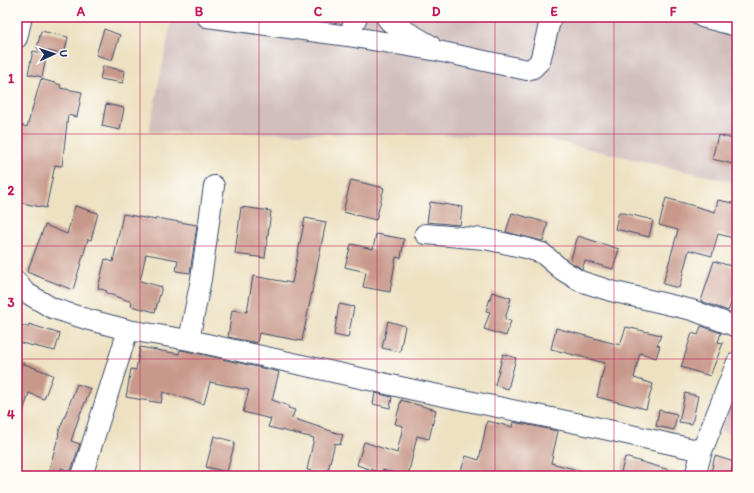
<svg xmlns="http://www.w3.org/2000/svg" width="754" height="493" viewBox="0 0 754 493" font-family="Itim,sans-serif">
	<style>
		.industrial { fill: #d1bfbe }
		.building { fill: #c8988a }
		.lines { fill: none; stroke-linecap: round; stroke-linejoin: round }
		.minor-casing { stroke: #3a4a6d; stroke-width: 22 }
		.minor { stroke: #fff; stroke-width: 20 }
		.grid { fill: none; stroke: #c2185b; stroke-width: 1; stroke-opacity: 0.55 }
		.neatline { fill: none; stroke: #c2185b; stroke-width: 1.5 }
		.grid-label { font-size: 13px; text-anchor: middle; font-weight: bold; fill: #c2185b }
	</style>
	<rect width="100%" height="100%" fill="#fdfcf7"/>
	<filter id="ink" filterUnits="userSpaceOnUse"><feTurbulence type="fractalNoise" baseFrequency=".025" numOctaves="2"/><feDisplacementMap in="SourceGraphic" scale="8" xChannelSelector="R" yChannelSelector="G"/><feConvolveMatrix kernelMatrix="1 2 1 2 8 2 1 2 1" color-interpolation-filters="sRGB"/></filter>
	<filter id="wash" filterUnits="userSpaceOnUse"><feTurbulence type="fractalNoise" baseFrequency=".012" numOctaves="4" result="noise"/><feDisplacementMap in="SourceGraphic" scale="16" xChannelSelector="R" yChannelSelector="G"/><feGaussianBlur stdDeviation="0.9" result="paint"/><feColorMatrix in="noise" values="0 0 0 0 0 0 0 0 0 0 0 0 0 0 0 0 0 1.4 0 .05"/><feComposite in="paint" operator="in"/></filter>
	<g filter="url(#wash)">
		<rect width="100%" height="100%" fill="#ede1c1"/>
		<!-- industrial -->
		<path class="industrial" d="M172 17H737V183L533 136 149 132Z
			M737 386V435L719 431Z"/>
		<g id="blocks">
			<!-- building -->
			<path class="building" d="M104 29 120 35 112 60 96 55Z
				M41 31 68 37 64 55 37 48Z
				M33 51 47 54 42 77 28 74Z
				M103 66 125 71 123 83 100 79Z
				M41 79 61 85 60 88 82 92 77 117 68 115 62 166 55 165 46 208 17 202V124L27 127Z
				M106 104 124 108 120 130 102 126Z
				M718 135 737 140V165L712 159Z
				M351 180 384 188 376 220 343 212Z
				M666 198 715 212 718 200 737 204V239L718 234 712 256 689 250 679 288 663 284 678 230 659 225Z
				M430 202 462 207 460 225 427 222Z
				M75 206 98 213 91 240 88 239 73 290 27 272 45 225 67 234Z
				M241 207 271 211 265 258 235 254Z
				M619 212 653 220 649 237 615 229Z
				M512 213 548 223 543 241 506 232Z
				M123 214 156 220V218L197 225 190 273 176 271 178 260 146 254 140 281 162 287 155 312 131 306 132 302 106 293 107 291 98 288 105 259 113 262Z
				M305 218 326 222 302 341 259 333 257 343 228 337 232 310 247 312 253 276 292 283Z
				M376 234 404 239 401 258 396 257 390 292 363 287 366 272 345 267 351 244 373 249Z
				M578 236 619 249 613 269 585 261 582 269 570 262Z
				M714 261 737 268V288L728 311 701 301Z
				M492 292 511 298 505 319 511 321 506 336 484 329 490 312 486 311Z
				M339 304 354 307 348 338 334 335Z
				M388 321 405 326 400 352 382 348Z
				M17 324 28 327 29 324 60 334 55 351 17 342Z
				M701 326 721 333 718 342 723 343 710 376 681 367 692 333 698 335Z
				M626 327 661 335 657 345 660 346 656 358 640 353 634 378 653 384 646 409 597 397 605 363 551 349 556 328 620 345Z
				M140 347 179 354 180 350 187 351 279 372 272 400 289 406 288 408 295 410 292 418 343 435 340 445 335 443 327 474 307 470 314 438 268 427 271 419 243 412 249 390 210 382 204 404 163 392 161 403 126 397 131 369 136 370Z
				M503 354 516 358 508 389 495 385Z
				M22 363 53 375 44 399 29 393 20 422 17 421V379Z
				M77 384 91 389 80 414 71 441 80 444 71 471 61 468 60 473 49 470 59 434H58Z
				M375 393 392 397 390 408 373 404Z
				M685 393 698 396 692 424 679 422Z
				M401 400 436 410 429 439 417 436 408 476 382 470 381 473 357 465 364 442 397 453 403 426 395 424Z
				M659 410 677 414 674 430 656 426Z
				M487 421 513 427 514 422 558 431 551 463 582 471V476H459L466 456 479 460Z
				M214 436 235 442 227 472 206 467Z
				M715 456 734 462 730 476H710Z
				M625 457 676 472V476H620Z"/>
		</g>
	</g>
	<g filter="url(#ink)">
		<use href="#blocks" fill-opacity="0" stroke="#3a4a6d" stroke-width="1"/>
		<g class="lines">
			<defs>
				<path id="minor" d="M207 17 348 36 438 51 527 70 533 68 540 61 551 17
					M386 17 390 22 430 45
					M702 17 737 26
					M348 36 357 17
					M17 38 21 21
					M425 234 485 239 526 248 542 253 562 270 580 281 611 291 692 310 737 327
					M17 282 25 292 52 308 86 319 128 330 189 340 414 390 586 425 702 451
					M189 340 201 279 214 186
					M82 476 128 330
					M695 476 702 451 737 362"/>
			</defs>
			<!-- minor casing -->
			<use href="#minor" class="minor-casing"/>
			<!-- minor -->
			<use href="#minor" class="minor"/>
		</g>
	</g>
	<!-- grid -->
	<path class="grid" d="M140 17V476M259 17V476M377 17V476M495 17V476M614 17V476M17 134H737M17 246H737M17 359H737"/>
	<!-- margin -->
	<rect width="754" height="493" fill="none" stroke="#fdfcf7" stroke-width="44"/>
	<!-- north arrow -->
	<g transform="translate(54 54) rotate(87)" stroke="#fdfcf7" stroke-width="3" paint-order="stroke">
	<path d="M0-3L7 15L0 10L-7 15Z" fill="#1b2f5e"/>
	<text y="-6" font-size="11" font-weight="bold" text-anchor="middle" fill="#1b2f5e">U</text>
	</g>
	<rect x="22" y="22" width="710" height="449" class="neatline"/>
	<g class="grid-label">
		<text x="81" y="16">A</text>
		<text x="199" y="16">B</text>
		<text x="318" y="16">C</text>
		<text x="436" y="16">D</text>
		<text x="554" y="16">E</text>
		<text x="673" y="16">F</text>
		<text x="11" y="83">1</text>
		<text x="11" y="195">2</text>
		<text x="11" y="307">3</text>
		<text x="11" y="419">4</text>
	</g>
</svg>
